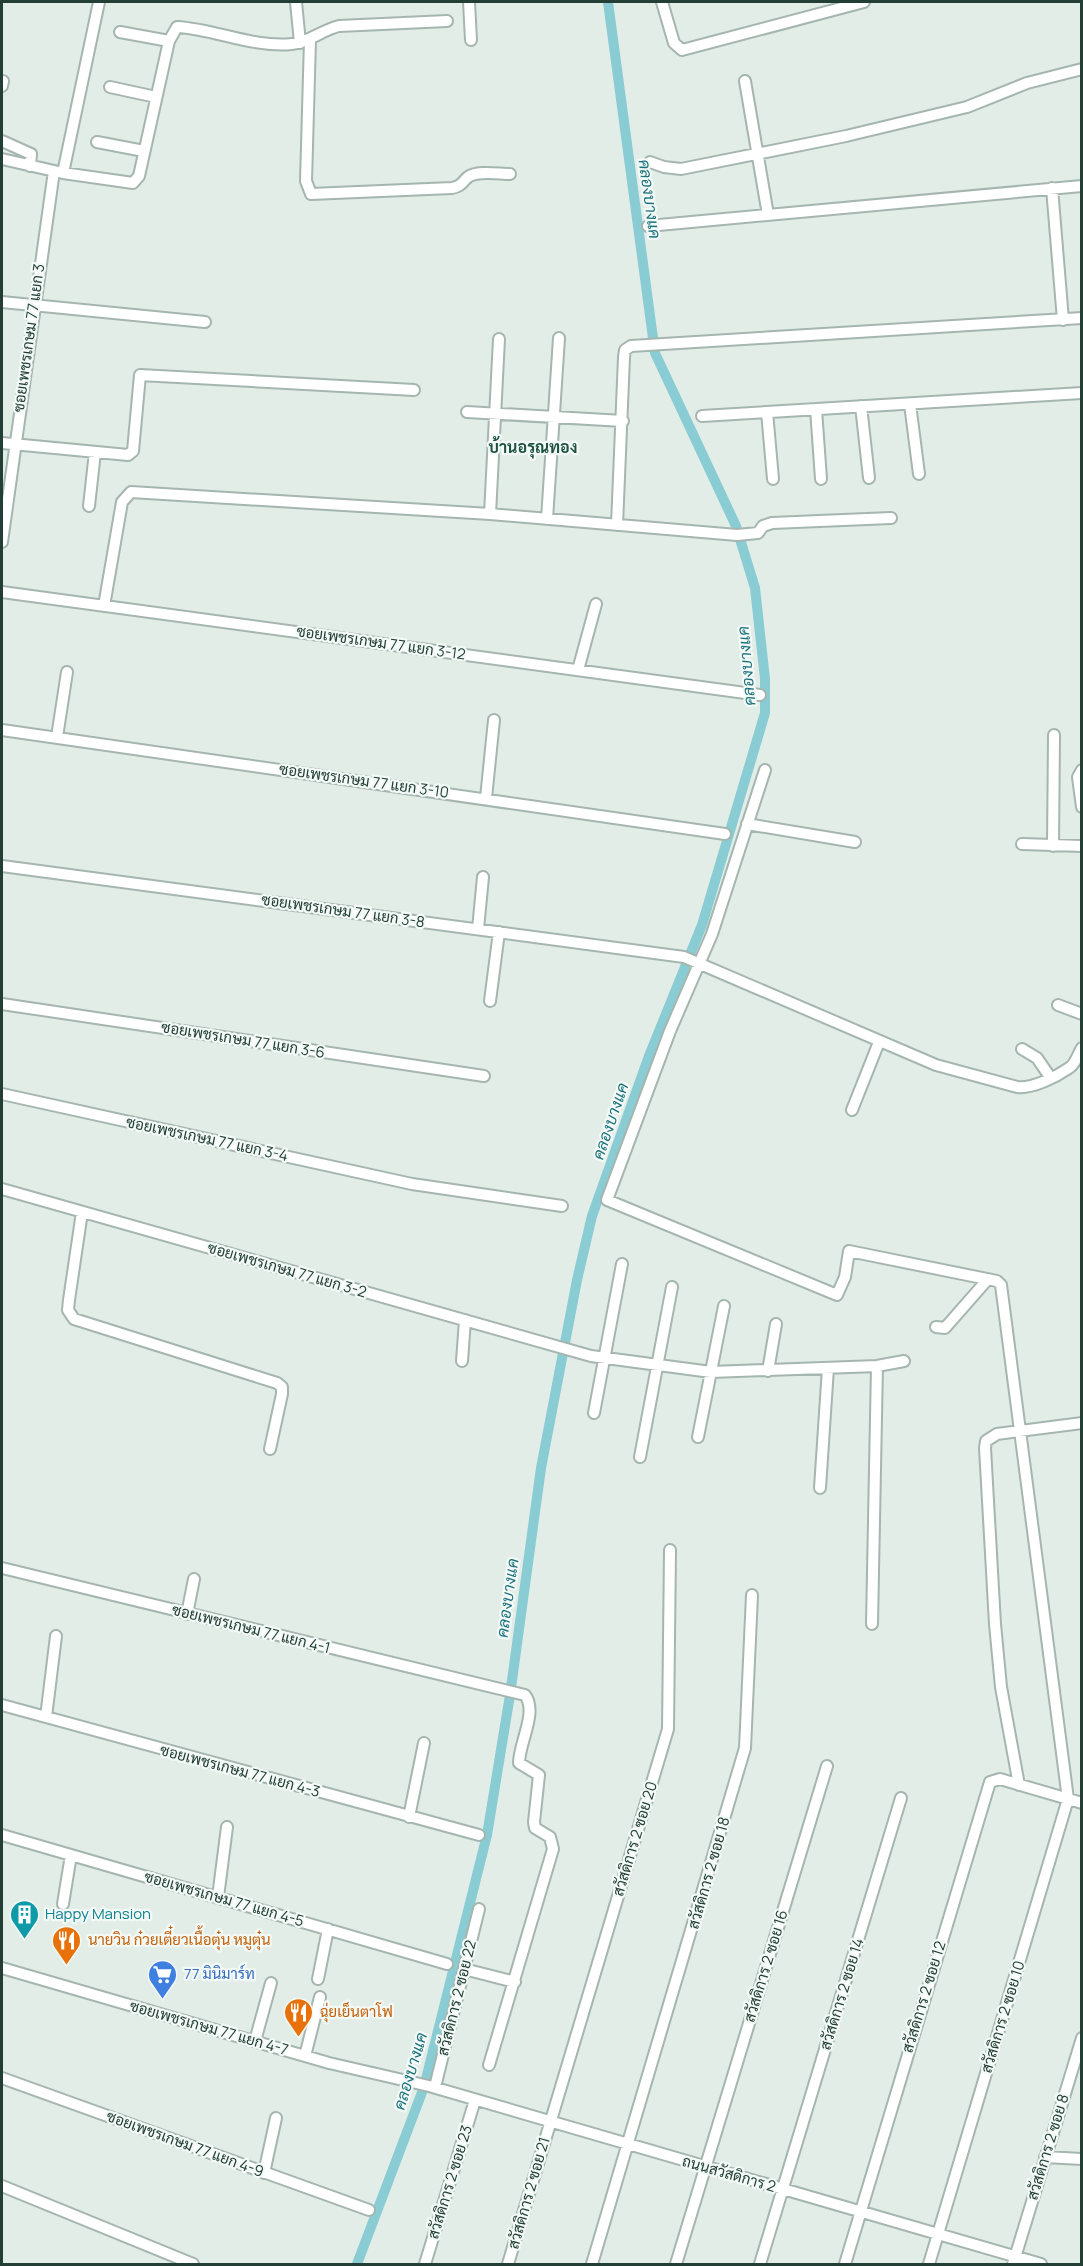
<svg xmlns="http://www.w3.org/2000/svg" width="1083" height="2266" viewBox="0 0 1083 2266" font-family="Manrope,Sarabun,sans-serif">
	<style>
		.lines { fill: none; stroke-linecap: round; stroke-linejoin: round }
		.canal { stroke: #8accd3; stroke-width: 10 }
		.street-casing { stroke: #a5b5af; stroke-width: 14 }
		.street { stroke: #fff; stroke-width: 10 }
		.labels { text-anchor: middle; stroke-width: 4.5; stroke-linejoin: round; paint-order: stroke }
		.street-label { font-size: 15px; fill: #223e35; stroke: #f3f9f6 }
		.culture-label { font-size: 15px; fill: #0d838f; stroke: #f3f9f6; text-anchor: start }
		.food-label { font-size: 15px; fill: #c56008; stroke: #f3f9f6; text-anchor: start }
		.shop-label { font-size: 15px; fill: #366cbe; stroke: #f3f9f6; text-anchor: start }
		.water-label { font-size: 16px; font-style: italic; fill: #1b727c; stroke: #f3f9f6 }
		.neighbourhood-label { font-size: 16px; font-weight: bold; fill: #1d5141; stroke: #f3f9f6 }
	</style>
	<rect width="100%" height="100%" fill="#e3ede8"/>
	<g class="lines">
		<!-- canal -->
		<path class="canal" d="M357 2264 424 2087 487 1835 510 1695 541 1468 577 1280 592 1216 649 1056 702 925 765 713V679L755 588 736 526 655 353 608 2"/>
		<defs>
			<path id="street" d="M296 2 300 43
				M469 2 471 40
				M662 2 674 43 682 50 864 2
				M120 32 169 41
				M310 40 306 181 311 194 452 188C462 186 462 182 468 177 477 170 499 174 510 174
				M745 81 768 215
				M2 86 3 81
				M110 87 156 97
				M2 141 31 154 30 166
				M97 142 144 151
				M2 159 63 173 133 183 139 176 169 41 177 27C215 29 253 48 292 44 310 42 322 30 339 26L447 21
				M650 162 664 167 681 169 846 136 967 107 1027 83 1082 69
				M63 173 99 2
				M1052 188 1063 320
				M648 226 1082 186
				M2 302 205 322
				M910 404 919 474
				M861 406 869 478
				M816 409 821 479
				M467 412 623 421
				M767 412 773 479
				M702 416 1082 393
				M2 443 128 455 133 451 140 375 414 390
				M89 506 95 452
				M490 514 499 339
				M547 519 559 338
				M617 525 624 357 625 350 631 346 1082 318
				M2 542 54 171
				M2 592 760 695
				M104 606 122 502 131 492 490 514 737 535 758 533 763 526 772 523 891 518
				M578 670 596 604
				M2 730 725 834
				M57 737 67 672
				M765 770 712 934 670 1031 607 1200 837 1295 845 1277 849 1251 997 1281 1001 1285 1068 1799 929 2264
				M1082 770 1078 777 1082 807
				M486 798 494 720
				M747 824 855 842
				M1022 844 1082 846
				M1053 846 1054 735
				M2 866 684 957 936 1065 1017 1087C1032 1089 1056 1077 1069 1068 1075 1065 1078 1054 1082 1048
				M478 929 483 877
				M490 1001 499 932
				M2 1004 484 1076
				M1058 1005 1082 1014
				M1022 1049 1037 1058 1050 1077
				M2 1094 412 1184 562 1206
				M852 1110 879 1042
				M2 1189 591 1356 711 1372 877 1366 904 1361
				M82 1212 69 1300 68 1310 74 1319 277 1383 282 1387V1394L270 1449
				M936 1327 945 1328 988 1279
				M462 1361 465 1320
				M768 1371 776 1324
				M594 1413 622 1264
				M698 1437 724 1306
				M640 1457 672 1287
				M820 1488 828 1368
				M2 1568 525 1695C538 1712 519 1743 519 1763L539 1775 534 1822 535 1828 550 1837 553 1849 489 2065
				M187 1614 194 1579
				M872 1624 877 1366
				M2 1705 479 1835
				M46 1717 56 1636
				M1019 1785 1001 1687 995 1624 985 1448 986 1441 997 1434 1082 1423
				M409 1817 424 1743
				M2 1835 447 1964
				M218 1897 227 1827
				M63 1904 71 1855
				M2 1968 329 2063 429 2086 1041 2264
				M464 1969 515 1982
				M318 1979 328 1929
				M255 2041 271 1983
				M305 2056 320 1997
				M2 2078 369 2210
				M435 2087 479 1909
				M1045 2157 1082 2159
				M264 2173 276 2118
				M2 2186 193 2264
				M425 2264 475 2100
				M508 2264 668 1729 670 1550
				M592 2264 745 1748 752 1595
				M676 2264 827 1766
				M760 2264 901 1798
				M845 2264 990 1782 1000 1779 1082 1803
				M1013 2264 1082 2038"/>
		</defs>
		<!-- street casing -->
		<use href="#street" class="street-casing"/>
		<!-- street -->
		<use href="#street" class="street"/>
	</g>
	<!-- icons -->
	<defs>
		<symbol id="building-pin" viewBox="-11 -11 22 30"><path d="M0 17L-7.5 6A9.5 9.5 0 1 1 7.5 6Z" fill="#0f9aa8" stroke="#f3f9f6"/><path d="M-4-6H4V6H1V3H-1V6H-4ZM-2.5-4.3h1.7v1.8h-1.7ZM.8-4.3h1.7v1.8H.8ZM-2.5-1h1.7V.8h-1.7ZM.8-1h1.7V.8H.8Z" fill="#fff"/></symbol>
		<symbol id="restaurant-pin" viewBox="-11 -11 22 30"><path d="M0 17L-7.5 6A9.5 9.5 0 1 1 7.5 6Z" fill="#e8710a" stroke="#f3f9f6"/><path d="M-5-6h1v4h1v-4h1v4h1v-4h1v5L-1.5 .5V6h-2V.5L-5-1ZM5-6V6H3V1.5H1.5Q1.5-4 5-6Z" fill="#fff"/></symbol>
		<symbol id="supermarket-pin" viewBox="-11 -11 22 30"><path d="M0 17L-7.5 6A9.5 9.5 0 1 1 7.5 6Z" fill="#3f7fe0" stroke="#f3f9f6"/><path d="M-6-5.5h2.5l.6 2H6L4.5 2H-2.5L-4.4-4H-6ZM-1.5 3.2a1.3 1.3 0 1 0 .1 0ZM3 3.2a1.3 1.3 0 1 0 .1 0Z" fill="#fff"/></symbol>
	</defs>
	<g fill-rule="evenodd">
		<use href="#building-pin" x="8" y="1898" width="33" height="45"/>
		<use href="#restaurant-pin" x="50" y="1924" width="33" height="45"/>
		<use href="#supermarket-pin" x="146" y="1958" width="33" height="45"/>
		<use href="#restaurant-pin" x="282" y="1996" width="33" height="45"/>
	</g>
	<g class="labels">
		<!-- street labels -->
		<g class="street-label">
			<text transform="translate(29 338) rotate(-82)" y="5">ซอยเพชรเกษม 77 แยก 3</text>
			<text transform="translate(381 643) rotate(8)" y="5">ซอยเพชรเกษม 77 แยก 3-12</text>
			<text transform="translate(364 781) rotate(8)" y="5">ซอยเพชรเกษม 77 แยก 3-10</text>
			<text transform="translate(343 911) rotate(8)" y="5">ซอยเพชรเกษม 77 แยก 3-8</text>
			<text transform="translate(243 1040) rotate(9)" y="5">ซอยเพชรเกษม 77 แยก 3-6</text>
			<text transform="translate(207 1139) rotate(12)" y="5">ซอยเพชรเกษม 77 แยก 3-4</text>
			<text transform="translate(287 1270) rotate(16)" y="5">ซอยเพชรเกษม 77 แยก 3-2</text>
			<text transform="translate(251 1629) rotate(14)" y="5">ซอยเพชรเกษม 77 แยก 4-1</text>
			<text transform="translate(240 1771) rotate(15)" y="5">ซอยเพชรเกษม 77 แยก 4-3</text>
			<text transform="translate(635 1839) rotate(-73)" y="5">สวัสดิการ 2 ซอย 20</text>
			<text transform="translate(709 1873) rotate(-74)" y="5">สวัสดิการ 2 ซอย 18</text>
			<text transform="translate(224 1899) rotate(16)" y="5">ซอยเพชรเกษม 77 แยก 4-5</text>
			<text transform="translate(766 1966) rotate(-73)" y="5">สวัสดิการ 2 ซอย 16</text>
			<text transform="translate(842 1994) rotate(-73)" y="5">สวัสดิการ 2 ซอย 14</text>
			<text transform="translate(924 1997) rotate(-73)" y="5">สวัสดิการ 2 ซอย 12</text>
			<text transform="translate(457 1998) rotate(-76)" y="5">สวัสดิการ 2 ซอย 22</text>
			<text transform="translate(1003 2017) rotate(-73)" y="5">สวัสดิการ 2 ซอย 10</text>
			<text transform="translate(209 2028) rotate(16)" y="5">ซอยเพชรเกษม 77 แยก 4-7</text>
			<text transform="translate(185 2144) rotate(20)" y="5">ซอยเพชรเกษม 77 แยก 4-9</text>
			<text transform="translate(1048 2147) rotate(-73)" y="5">สวัสดิการ 2 ซอย 8</text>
			<text transform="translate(729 2174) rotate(16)" y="5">ถนนสวัสดิการ 2</text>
			<text transform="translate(450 2182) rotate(-73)" y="5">สวัสดิการ 2 ซอย 23</text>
			<text transform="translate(529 2193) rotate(-74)" y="5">สวัสดิการ 2 ซอย 21</text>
		</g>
		<!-- culture labels -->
		<g class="culture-label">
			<text x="45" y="1919">Happy Mansion</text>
		</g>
		<!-- food labels -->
		<g class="food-label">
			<text x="88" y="1945">นายวิน ก๋วยเตี๋ยวเนื้อตุ๋น หมูตุ๋น</text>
			<text x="320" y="2017">ฉุ่ยเย็นตาโฟ</text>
		</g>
		<!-- shop labels -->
		<g class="shop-label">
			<text x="184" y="1979">77 มินิมาร์ท</text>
		</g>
		<!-- water labels -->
		<g class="water-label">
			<text transform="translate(650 199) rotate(82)" y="6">คลองบางแค</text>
			<text transform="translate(746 666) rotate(-95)" y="6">คลองบางแค</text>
			<text transform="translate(610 1121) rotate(-71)" y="6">คลองบางแค</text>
			<text transform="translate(507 1598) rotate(-82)" y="6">คลองบางแค</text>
			<text transform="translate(410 2071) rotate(-73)" y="6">คลองบางแค</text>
		</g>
		<!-- neighbourhood labels -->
		<g class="neighbourhood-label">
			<text x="533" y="453">บ้านอรุณทอง</text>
		</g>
	</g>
	<!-- border -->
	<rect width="1083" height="2266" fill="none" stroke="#223e35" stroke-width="6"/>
</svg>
